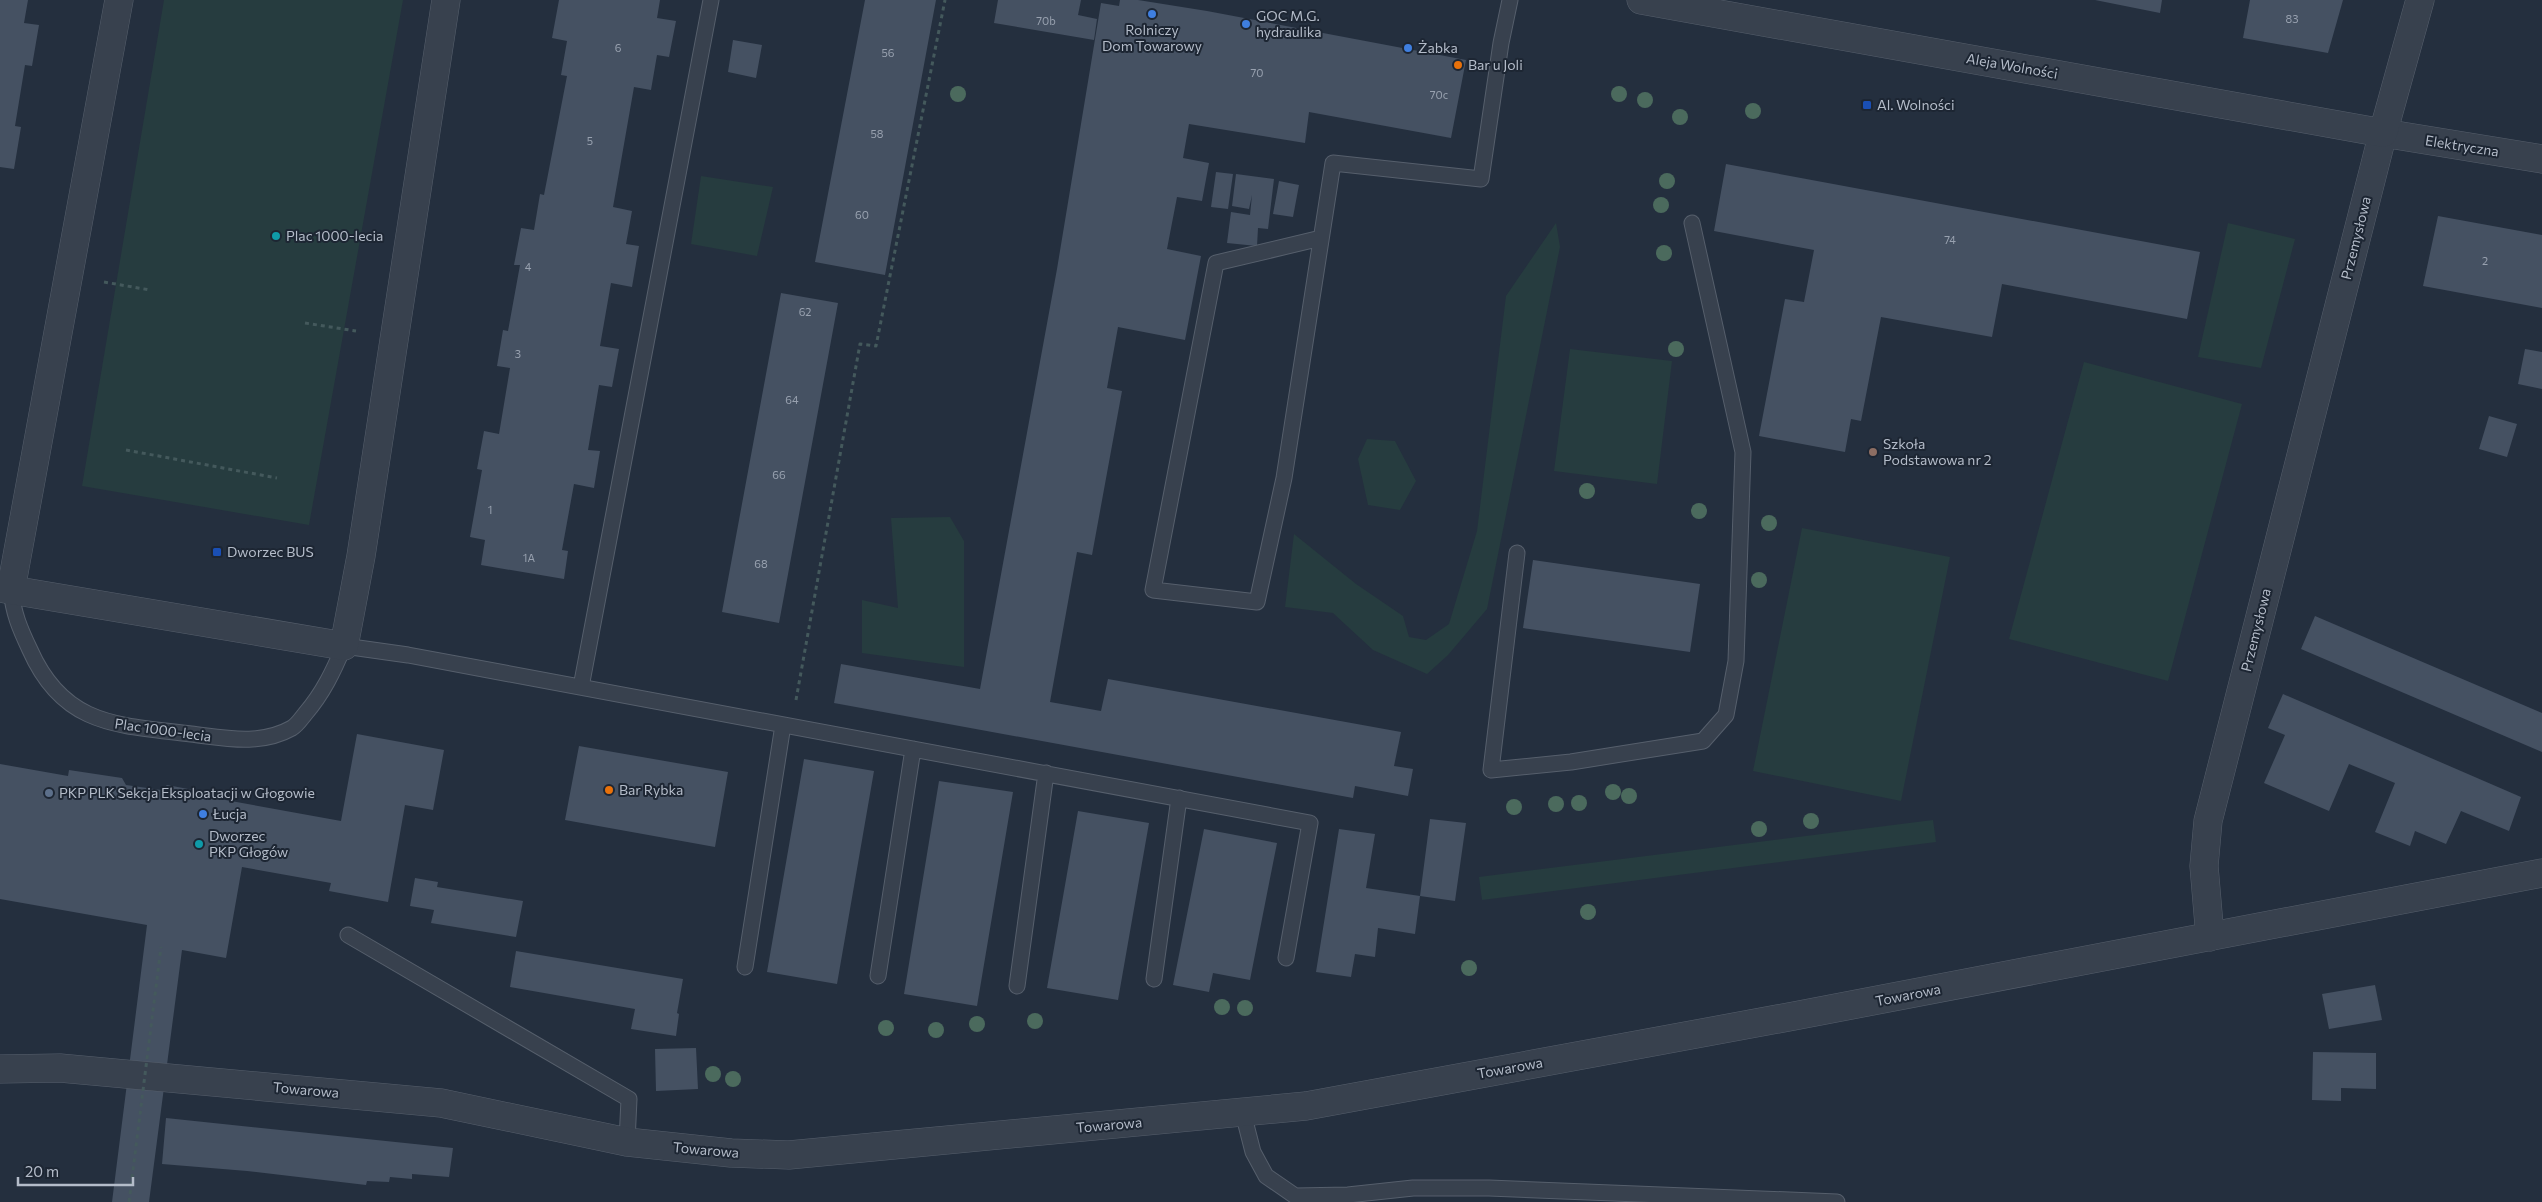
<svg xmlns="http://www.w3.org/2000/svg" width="2542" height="1202" viewBox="0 0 2542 1202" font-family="Commissioner,sans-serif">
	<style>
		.green { fill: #263c3f }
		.building { fill: #455162 }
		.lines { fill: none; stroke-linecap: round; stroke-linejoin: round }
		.service-casing { stroke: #565f6c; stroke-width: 17 }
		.minor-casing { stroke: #565f6c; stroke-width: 29 }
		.tertiary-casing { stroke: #565f6c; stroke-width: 29 }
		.path { stroke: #44595c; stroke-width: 3; stroke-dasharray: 4 4; stroke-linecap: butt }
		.service { stroke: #38414e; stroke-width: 15 }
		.minor { stroke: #38414e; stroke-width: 28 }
		.tertiary { stroke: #38414e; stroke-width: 28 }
		.path-bridge { stroke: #44595c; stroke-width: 3; stroke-dasharray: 4 4; stroke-linecap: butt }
		.tree { fill: #4b6a5d }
		.shop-dot { fill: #3f7fe0; stroke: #1d2633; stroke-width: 2 }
		.food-dot { fill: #e8710a; stroke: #1d2633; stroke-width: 2 }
		.transit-dot { fill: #1a4fb4; stroke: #1d2633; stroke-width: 2 }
		.culture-dot { fill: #0f9aa8; stroke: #1d2633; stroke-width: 2 }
		.education-dot { fill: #8d6e63; stroke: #1d2633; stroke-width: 2 }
		.service-dot { fill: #5c6f8a; stroke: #1d2633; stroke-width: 2 }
		.labels { text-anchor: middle; stroke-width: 4; stroke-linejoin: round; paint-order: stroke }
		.number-label { font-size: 11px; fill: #98a1af }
		.poi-label { font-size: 14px; fill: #b4bcc9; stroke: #1d2633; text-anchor: start }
		.street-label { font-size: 14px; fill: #b4bcc9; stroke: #1d2633 }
	</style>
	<rect width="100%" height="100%" fill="#242f3e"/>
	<!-- green -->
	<path class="green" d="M164 0H403L309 525 82 486Z
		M701 176 773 187 757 256 691 244Z
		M1556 223 1560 247 1487 609 1448 655 1427 674 1373 650 1333 613 1285 607 1294 534 1356 584 1403 616 1409 637 1426 640 1449 624 1477 531 1506 296Z
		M2228 223 2295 239 2261 368 2198 357Z
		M1570 349 1672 361 1657 484 1554 471Z
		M2084 362 2242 404 2168 681 2009 639Z
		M1367 439 1395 441 1416 481 1400 510 1368 505 1358 459Z
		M950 517 964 541V667L862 653V600L898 608 891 518Z
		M1802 528 1950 557 1901 801 1753 771Z
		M1933 820 1936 842 1482 900 1479 877Z"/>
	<!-- building -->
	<path class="building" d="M0 0H28L24 23 39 25 32 66 25 65 15 126 21 127 14 169 0 167Z
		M559 0H660L657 18 676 21 669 57 657 55 651 90 634 87 613 207 632 211 626 244 639 246 632 287 611 283 600 346 619 349 612 387 599 385 588 450 600 451 594 488 574 484 562 550 568 551 564 579 481 565 485 540 470 537 482 470 477 469 484 431 499 434 510 368 497 366 503 330 508 331 520 265H514L521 228 534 230 540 194 544 195 567 76 561 75 567 41 552 38Z
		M865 0H936L885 275 815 262Z
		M998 0H1081L1078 15 1097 19 1094 40 994 23Z
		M1120 0H1138L1207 11 1466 60 1451 138 1309 112 1305 143 1189 124 1183 158 1209 163 1202 201 1177 197 1167 249 1201 256 1185 340 1118 327 1107 388 1122 391 1092 555 1077 552 1050 702 1101 711 1108 679 1401 732 1394 766 1413 769 1408 796 1355 786 1353 798 834 703 841 664 980 689 1057 269 1101 3 1119 6Z
		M2095 0H2162L2160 13Z
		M2250 0H2343L2328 53 2243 38Z
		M733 40 762 45 756 78 728 72Z
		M1726 164 2200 252 2187 319 2002 284 1992 337 1881 317 1861 421 1851 419 1845 452 1759 436 1785 299 1804 302 1814 250 1714 231Z
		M1216 172 1233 174 1228 209 1211 207Z
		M1236 174 1274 179 1268 229 1258 228 1257 246 1227 243 1231 212 1250 215 1252 195 1249 209 1232 206Z
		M1279 181 1299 185 1293 217 1273 214Z
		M2438 216 2542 235V308L2423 286Z
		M781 293 838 303 779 623 722 612Z
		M2525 349 2542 352V389L2518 384Z
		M2489 416 2517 424 2507 457 2479 449Z
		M1533 560 1700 584 1690 652 1523 628Z
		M2315 616 2542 713V752L2301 649Z
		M2283 694 2521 797 2509 831 2461 811 2446 844 2415 831 2410 846 2375 832 2395 783 2349 764 2329 811 2264 783 2285 735 2268 728Z
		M357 734 444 750 433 810 405 805 388 902 329 891 331 883 242 867 226 958 182 950 149 1202H112L147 925 0 899V764L68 776 69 770 122 778 126 785 161 790 167 785 220 795V799L341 821Z
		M579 746 728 772 715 847 565 820Z
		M804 759 874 771 837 984 767 972Z
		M939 781 1013 792 977 1006 904 994Z
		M1078 811 1149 823 1118 1000 1047 988Z
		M1430 819 1466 823 1455 901 1420 896Z
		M1204 829 1277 843 1250 980 1213 973 1209 992 1173 985Z
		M1339 829 1375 834 1366 888 1420 896 1415 934 1378 928 1375 957 1355 954 1351 977 1316 972Z
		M415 878 438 882 437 887 523 901 516 937 431 923 434 910 410 906Z
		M516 951 683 979 677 1013 679 1014 676 1036 631 1029 635 1009 510 987Z
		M2375 985 2382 1020 2329 1029 2322 994Z
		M696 1048 698 1089 656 1091 655 1049Z
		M2313 1052 2376 1053V1089L2341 1088V1101L2312 1100Z
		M166 1118 453 1148 449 1177 412 1174V1179L390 1177 389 1182 367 1181 366 1185 247 1171 162 1164Z"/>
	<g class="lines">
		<defs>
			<path id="service" d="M1321 238 1216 263 1153 590 1257 602 1284 478 1333 163 1481 179 1501 43 1510 0
				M1517 553 1491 770 1571 762 1703 741 1726 715 1736 661 1743 452 1692 223
				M11 589C13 613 20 629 30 650 64 727 119 725 191 734 225 738 260 746 292 728 297 725 301 719 305 714 323 693 333 672 344 646L408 655 1310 823 1286 958
				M581 687 711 0
				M348 935 629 1099 627 1142
				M745 967 783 725
				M878 976 913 749
				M1154 979 1179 798
				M1017 986 1046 773
				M1243 1113 1253 1152 1266 1176 1295 1196 1348 1195 1413 1188H1489L1837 1202"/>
			<path id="minor" d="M0 588 344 646 361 556 446 0
				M11 589 119 0
				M2210 937 2204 866 2208 821 2383 133 2542 159
				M0 1069 60 1068 441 1103 627 1142 731 1153 789 1155 1306 1106 1794 1016 2542 873"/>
			<path id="tertiary" d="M1641 0 2383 133 2420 0"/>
		</defs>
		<!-- service casing -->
		<use href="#service" class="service-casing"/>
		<!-- minor casing -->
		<use href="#minor" class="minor-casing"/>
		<!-- tertiary casing -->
		<use href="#tertiary" class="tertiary-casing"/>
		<!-- path -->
		<path class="path" d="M104 282 150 290
			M305 323 356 331
			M126 450 277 478
			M796 700 860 344 876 346 945 0"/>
		<!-- service -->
		<use href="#service" class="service"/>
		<!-- minor -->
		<use href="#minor" class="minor"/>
		<!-- tertiary -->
		<use href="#tertiary" class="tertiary"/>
		<!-- path-bridge -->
		<path class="path-bridge" d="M129 1202 161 947"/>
	</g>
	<!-- trees -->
	<g class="tree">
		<circle cx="958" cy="94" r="8"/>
		<circle cx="1619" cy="94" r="8"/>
		<circle cx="1645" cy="100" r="8"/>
		<circle cx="1753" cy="111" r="8"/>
		<circle cx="1680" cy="117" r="8"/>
		<circle cx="1667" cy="181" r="8"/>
		<circle cx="1661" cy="205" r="8"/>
		<circle cx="1664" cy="253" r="8"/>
		<circle cx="1676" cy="349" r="8"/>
		<circle cx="1587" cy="491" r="8"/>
		<circle cx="1699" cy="511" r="8"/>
		<circle cx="1769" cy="523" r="8"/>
		<circle cx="1759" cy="580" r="8"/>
		<circle cx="1613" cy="792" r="8"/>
		<circle cx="1629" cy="796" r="8"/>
		<circle cx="1579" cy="803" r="8"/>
		<circle cx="1556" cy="804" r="8"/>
		<circle cx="1514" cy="807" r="8"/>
		<circle cx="1811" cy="821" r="8"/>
		<circle cx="1759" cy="829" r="8"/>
		<circle cx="1588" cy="912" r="8"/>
		<circle cx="1469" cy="968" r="8"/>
		<circle cx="1222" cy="1007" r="8"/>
		<circle cx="1245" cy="1008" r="8"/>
		<circle cx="1035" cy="1021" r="8"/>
		<circle cx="977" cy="1024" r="8"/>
		<circle cx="886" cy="1028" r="8"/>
		<circle cx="936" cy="1030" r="8"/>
		<circle cx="713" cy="1074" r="8"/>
		<circle cx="733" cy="1079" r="8"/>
	</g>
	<!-- markers -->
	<g class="shop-dot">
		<circle cx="1152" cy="14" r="5"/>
		<circle cx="1246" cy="24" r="5"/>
		<circle cx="1408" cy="48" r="5"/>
		<circle cx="203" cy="814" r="5"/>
	</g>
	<g class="food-dot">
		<circle cx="1458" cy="65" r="5"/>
		<circle cx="609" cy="790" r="5"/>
	</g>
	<g class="transit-dot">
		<rect x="1862" y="100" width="10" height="10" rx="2.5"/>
		<rect x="212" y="547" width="10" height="10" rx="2.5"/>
	</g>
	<g class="culture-dot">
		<circle cx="276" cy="236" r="5"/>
		<circle cx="199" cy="844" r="5"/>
	</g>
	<circle class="education-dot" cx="1873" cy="452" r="5"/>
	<circle class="service-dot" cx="49" cy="793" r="5"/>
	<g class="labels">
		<!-- number labels -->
		<g class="number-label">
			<text x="2292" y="23">83</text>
			<text x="1046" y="25">70b</text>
			<text x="618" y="52">6</text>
			<text x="888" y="57">56</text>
			<text x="1257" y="77">70</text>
			<text x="1439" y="99">70c</text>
			<text x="877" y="138">58</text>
			<text x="590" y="145">5</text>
			<text x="862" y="219">60</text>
			<text x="1950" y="244">74</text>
			<text x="2485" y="265">2</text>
			<text x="528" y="271">4</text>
			<text x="805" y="316">62</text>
			<text x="518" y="358">3</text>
			<text x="792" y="404">64</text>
			<text x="779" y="479">66</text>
			<text x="490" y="514">1</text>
			<text x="529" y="562">1A</text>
			<text x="761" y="568">68</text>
		</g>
		<!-- poi labels -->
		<g class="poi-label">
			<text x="1256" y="21">GOC M.G.<tspan x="1256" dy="16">hydraulika</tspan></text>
			<text x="1152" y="35" text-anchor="middle">Rolniczy<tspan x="1152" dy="16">Dom Towarowy</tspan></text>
			<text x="1418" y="53">Żabka</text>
			<text x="1468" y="70">Bar u Joli</text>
			<text x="1877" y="110">Al. Wolności</text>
			<text x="286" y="241">Plac 1000-lecia</text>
			<text x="1883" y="449">Szkoła<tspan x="1883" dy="16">Podstawowa nr 2</tspan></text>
			<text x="227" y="557">Dworzec BUS</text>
			<text x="619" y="795">Bar Rybka</text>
			<text x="59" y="798">PKP PLK Sekcja Eksploatacji w Głogowie</text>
			<text x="213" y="819">Łucja</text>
			<text x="209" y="841">Dworzec<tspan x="209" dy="16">PKP Głogów</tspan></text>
		</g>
		<!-- street labels -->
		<g class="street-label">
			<text transform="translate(2012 66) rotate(10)" y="5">Aleja Wolności</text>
			<text transform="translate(2462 146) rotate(9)" y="5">Elektryczna</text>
			<text transform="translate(2356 238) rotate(-76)" y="5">Przemysłowa</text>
			<text transform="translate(2256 630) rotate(-76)" y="5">Przemysłowa</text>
			<text transform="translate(163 730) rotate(8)" y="5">Plac 1000-lecia</text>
			<text transform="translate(1908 995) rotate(-11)" y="5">Towarowa</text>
			<text transform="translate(1510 1068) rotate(-10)" y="5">Towarowa</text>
			<text transform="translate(306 1090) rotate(5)" y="5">Towarowa</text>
			<text transform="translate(1109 1125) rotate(-5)" y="5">Towarowa</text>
			<text transform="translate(706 1150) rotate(5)" y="5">Towarowa</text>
		</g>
	</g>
	<!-- scale -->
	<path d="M18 1177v8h115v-8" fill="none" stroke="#b4bcc9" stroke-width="2.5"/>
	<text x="25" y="1177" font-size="15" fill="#b4bcc9" stroke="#1d2633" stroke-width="4" paint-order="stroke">20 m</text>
</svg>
